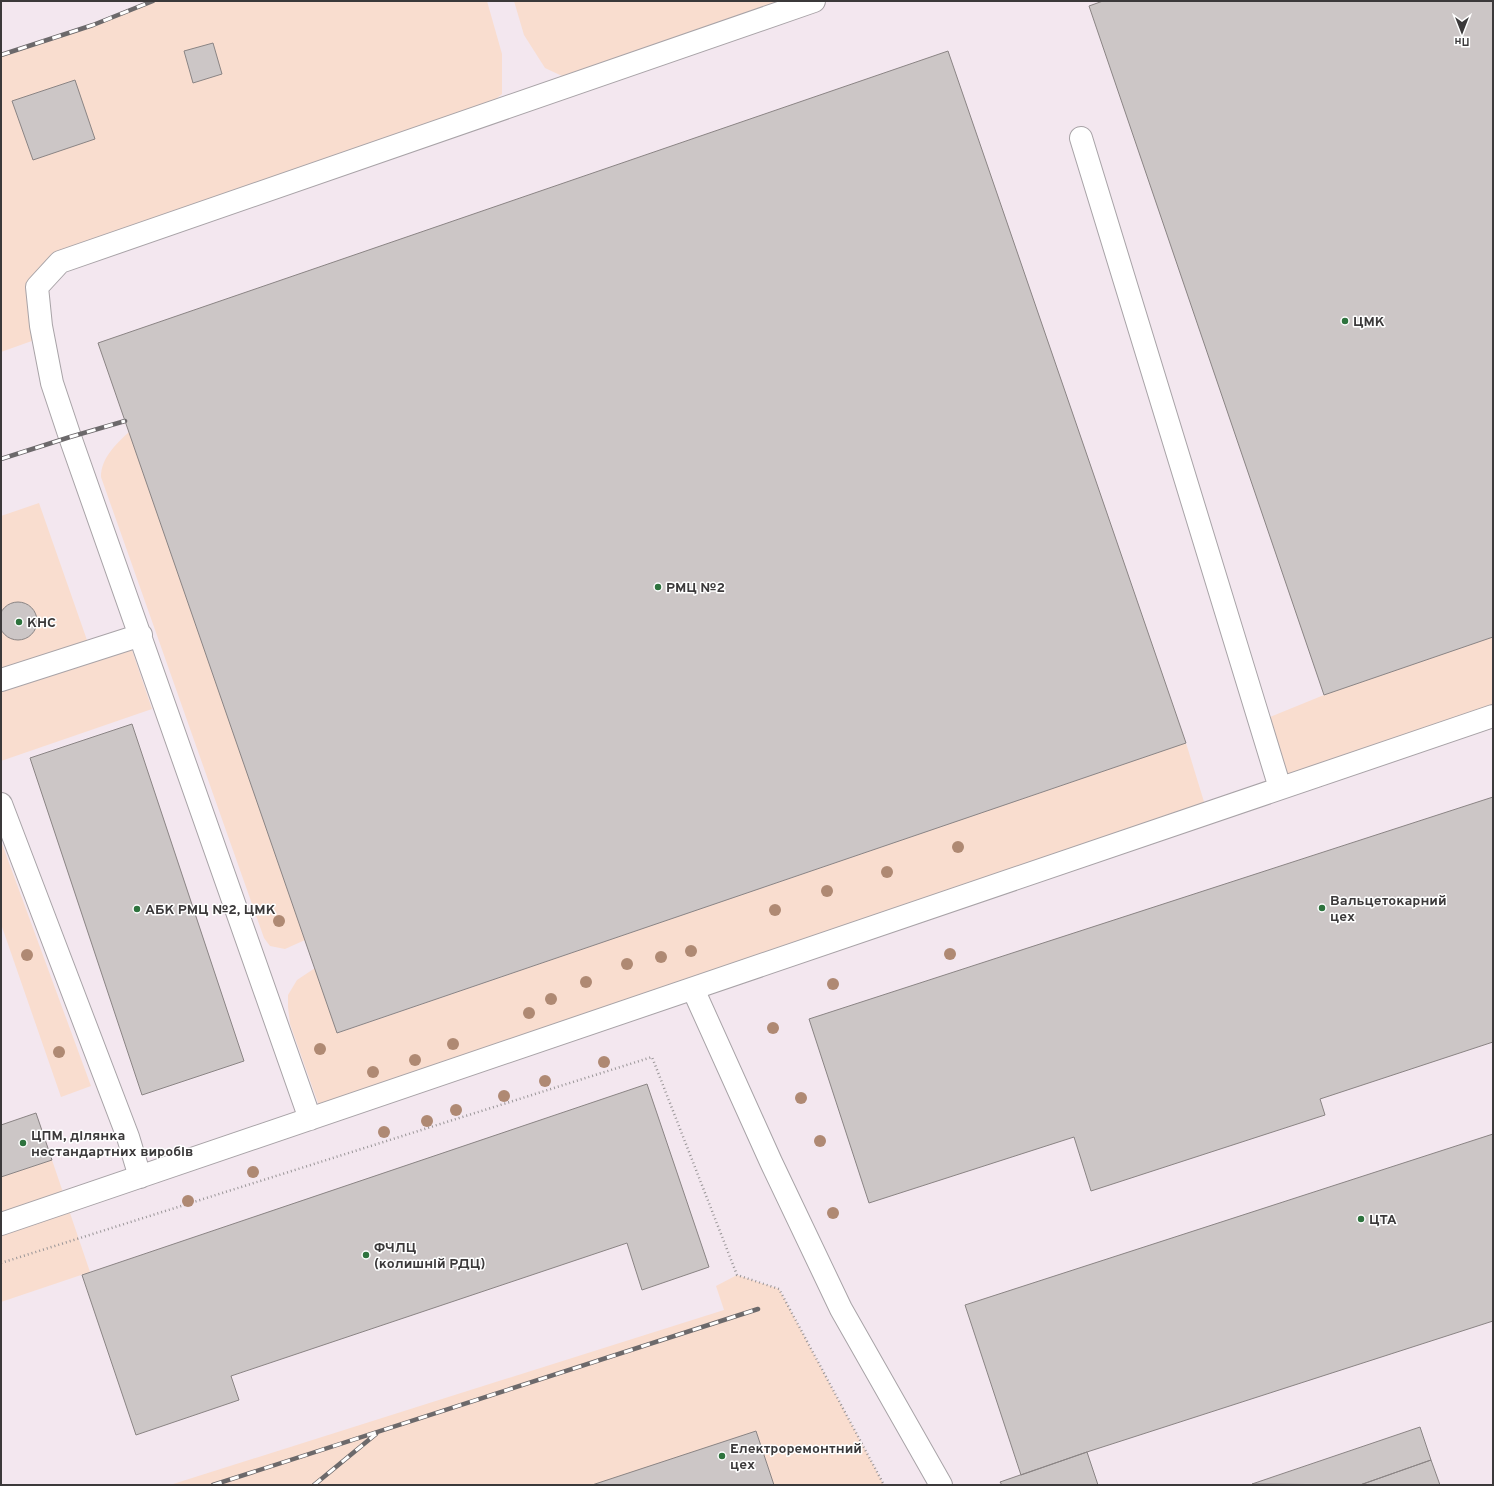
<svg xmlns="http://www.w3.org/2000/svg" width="1494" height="1486" viewBox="0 0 1494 1486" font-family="Overpass,sans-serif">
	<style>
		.built { fill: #f3e7ef }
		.green { fill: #f9ddcf }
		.building { fill: #ccc6c6; stroke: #8a8484 }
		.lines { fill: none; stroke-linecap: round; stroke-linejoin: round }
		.minor-casing { stroke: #a8a3a7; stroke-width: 24 }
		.path { stroke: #999597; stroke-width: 2.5; stroke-dasharray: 1 3; stroke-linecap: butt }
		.minor { stroke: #fff; stroke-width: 22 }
		.rail-casing { stroke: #6c696b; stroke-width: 4.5 }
		.rail { stroke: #fff; stroke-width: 3; stroke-dasharray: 9; stroke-linecap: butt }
		.tree { fill: #af8973 }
		.poi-dot { fill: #2e733e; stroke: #fff; stroke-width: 1.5 }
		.labels { text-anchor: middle; stroke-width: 3; stroke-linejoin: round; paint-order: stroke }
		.poi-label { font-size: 14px; font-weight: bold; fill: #3b393a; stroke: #fff; text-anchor: start }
	</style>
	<rect width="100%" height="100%" fill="#fbf6f9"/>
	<!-- built -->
	<path class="built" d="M1 1H1493V1485H1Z"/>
	<!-- green -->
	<path class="green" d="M153 1H487L502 54V94L469 121 60 262 37 287 43 337 1 352V55L93 25Z
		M514 1H814L577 83 545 68 524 35Z
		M129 432 305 940 285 949 270 946 264 938 101 477C101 458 116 444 129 432Z
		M39 503 88 643 1 671V516Z
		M1493 637V716L1280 788 1260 721 1324 695Z
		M131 647 152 709 1 761V688Z
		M1186 743 1205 805 319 1106 290 1024 288 1007V995L297 980 315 968 338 1033Z
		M1 841 91 1086 61 1097 1 924Z
		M52 1160 90 1272 1 1302V1177Z
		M737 1275 779 1289 884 1485H170L724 1310 716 1286Z"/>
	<!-- building -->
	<path class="building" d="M1103 1H1493V637L1324 695 1089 6Z
		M213 43 222 74 193 83 184 51Z
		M948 51 1186 743 337 1033 98 343Z
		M75 80 95 139 33 160 12 101Z
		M-1 621a19 19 0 1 1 38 0a19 19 0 1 1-38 0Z
		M132 724 244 1061 142 1095 30 758Z
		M1493 797V1042L1320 1099 1325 1115 1091 1191 1074 1137 869 1203 809 1019Z
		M647 1084 709 1267 642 1290 627 1243 231 1376 239 1400 136 1435 82 1275Z
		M36 1113 52 1160 1 1177V1125Z
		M1493 1134V1321L1087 1452 1021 1475 965 1305Z
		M1420 1427 1431 1460 1360 1485 1252 1484Z
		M756 1431 774 1485H592Z
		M1087 1452 1098 1485H1002L1000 1482Z
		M1431 1460 1440 1485H1360Z"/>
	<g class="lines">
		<defs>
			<path id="minor" d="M1081 138 1280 788
				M1 680 141 635
				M1 804 128 1137 140 1177
				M693 989 771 1162 841 1309 941 1485
				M310 1119 70 437 52 383 41 326 37 287 60 262 814 1
				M1 1224 1493 716"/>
		</defs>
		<!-- minor casing -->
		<use href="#minor" class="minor-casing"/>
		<!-- path -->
		<path class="path" d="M1 1263 652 1057 737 1275 779 1289 884 1485"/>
		<!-- minor -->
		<use href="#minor" class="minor"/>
		<defs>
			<path id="rail" d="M1 55 93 25 153 1
				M1 459 70 437 125 421
				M213 1485 758 1309
				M314 1485 376 1434"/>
		</defs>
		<!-- rail casing -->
		<use href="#rail" class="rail-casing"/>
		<!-- rail -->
		<use href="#rail" class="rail"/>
	</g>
	<!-- trees -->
	<g class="tree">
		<circle cx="958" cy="847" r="6"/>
		<circle cx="887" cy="872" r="6"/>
		<circle cx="827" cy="891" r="6"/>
		<circle cx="775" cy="910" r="6"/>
		<circle cx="279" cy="921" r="6"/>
		<circle cx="691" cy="951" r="6"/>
		<circle cx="950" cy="954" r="6"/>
		<circle cx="27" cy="955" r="6"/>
		<circle cx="661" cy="957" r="6"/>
		<circle cx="627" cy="964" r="6"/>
		<circle cx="586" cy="982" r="6"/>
		<circle cx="833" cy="984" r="6"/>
		<circle cx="551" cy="999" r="6"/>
		<circle cx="529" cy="1013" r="6"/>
		<circle cx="773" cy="1028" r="6"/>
		<circle cx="453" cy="1044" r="6"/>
		<circle cx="320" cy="1049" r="6"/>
		<circle cx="59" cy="1052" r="6"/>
		<circle cx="415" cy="1060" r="6"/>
		<circle cx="604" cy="1062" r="6"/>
		<circle cx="373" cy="1072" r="6"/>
		<circle cx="545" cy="1081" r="6"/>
		<circle cx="504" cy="1096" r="6"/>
		<circle cx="801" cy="1098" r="6"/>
		<circle cx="456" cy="1110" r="6"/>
		<circle cx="427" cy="1121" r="6"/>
		<circle cx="384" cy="1132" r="6"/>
		<circle cx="820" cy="1141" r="6"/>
		<circle cx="253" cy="1172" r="6"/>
		<circle cx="188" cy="1201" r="6"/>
		<circle cx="833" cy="1213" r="6"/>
	</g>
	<!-- markers -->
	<g class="poi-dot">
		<circle cx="1345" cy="321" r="4"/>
		<circle cx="658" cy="587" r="4"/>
		<circle cx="19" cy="622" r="4"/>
		<circle cx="1322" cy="908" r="4"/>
		<circle cx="137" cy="909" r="4"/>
		<circle cx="23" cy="1143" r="4"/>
		<circle cx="1361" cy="1219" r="4"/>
		<circle cx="366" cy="1255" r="4"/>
		<circle cx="722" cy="1456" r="4"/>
	</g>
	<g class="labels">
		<!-- poi labels -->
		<g class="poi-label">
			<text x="1353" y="326">ЦМК</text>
			<text x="666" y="592">РМЦ №2</text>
			<text x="27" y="627">КНС</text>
			<text x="1330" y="905">Вальцетокарний<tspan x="1330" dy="16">цех</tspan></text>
			<text x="145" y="914">АБК РМЦ №2, ЦМК</text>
			<text x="31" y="1140">ЦПМ, ділянка<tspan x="31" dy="16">нестандартних виробів</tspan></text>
			<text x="1369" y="1224">ЦТА</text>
			<text x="374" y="1252">ФЧЛЦ<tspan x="374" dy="16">(колишній РДЦ)</tspan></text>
			<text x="730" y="1453">Електроремонтний<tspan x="730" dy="16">цех</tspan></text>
		</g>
	</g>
	<!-- border -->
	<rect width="1494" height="1486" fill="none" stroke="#3b393a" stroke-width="4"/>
	<!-- north arrow -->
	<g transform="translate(1462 32) rotate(180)" stroke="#ffffff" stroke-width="3" paint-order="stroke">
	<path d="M0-3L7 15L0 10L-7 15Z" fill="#3b393a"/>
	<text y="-6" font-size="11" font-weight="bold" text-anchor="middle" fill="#3b393a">Пн</text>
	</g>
</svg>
